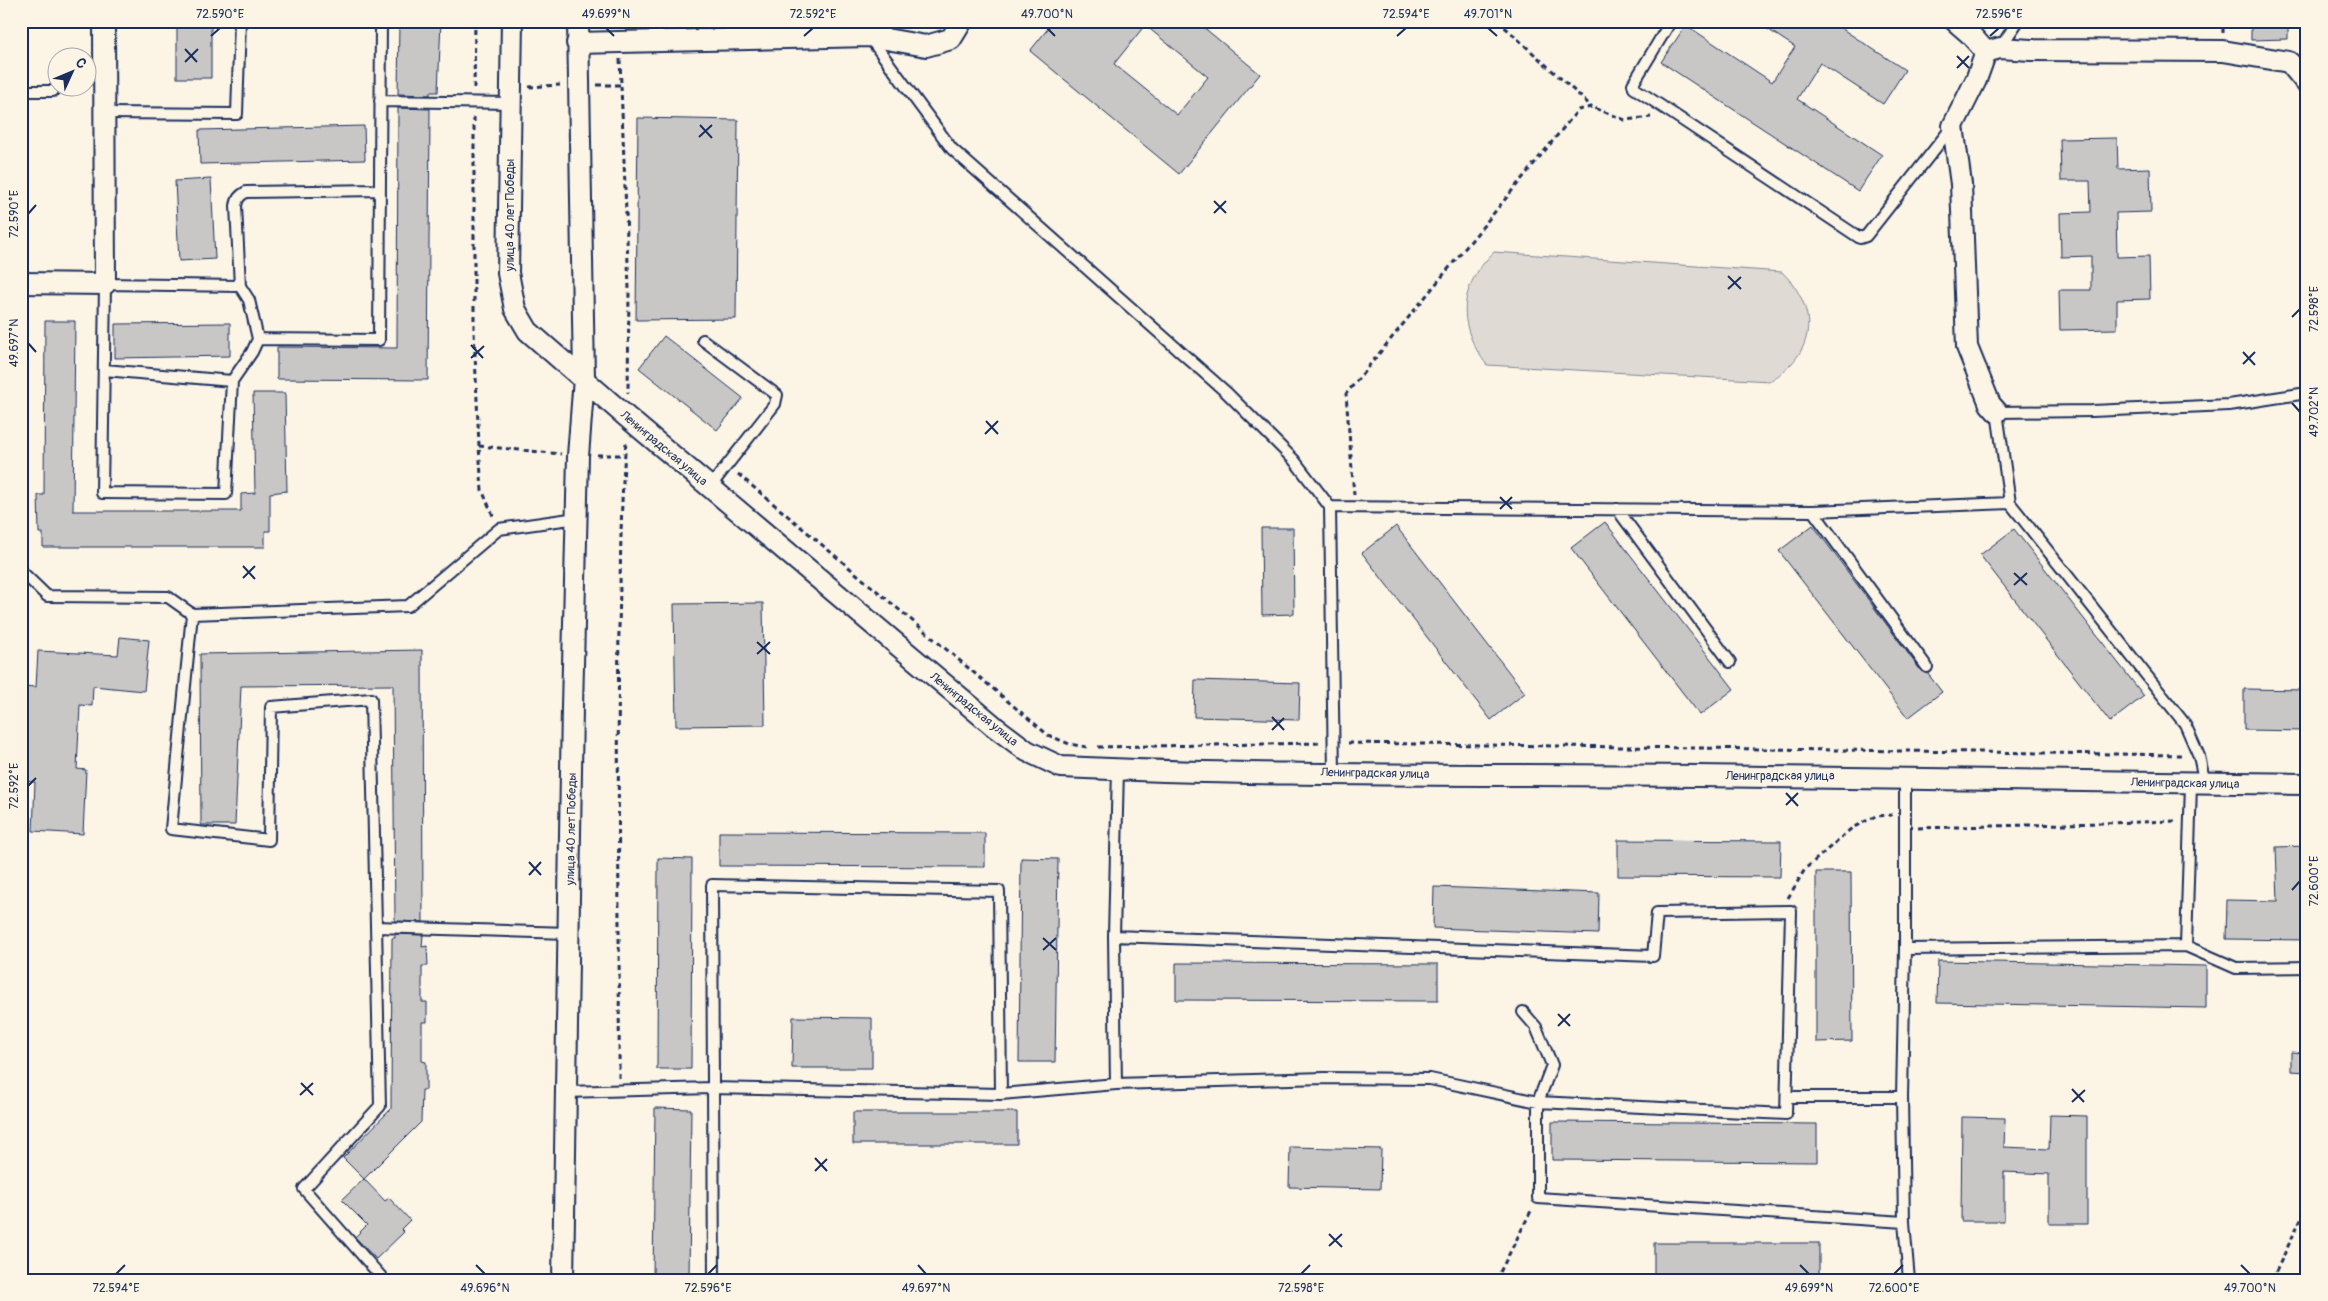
<svg xmlns="http://www.w3.org/2000/svg" width="2328" height="1301" viewBox="0 0 2328 1301" font-family="Pangolin,sans-serif">
	<style>
		.green { fill: #dfdbd4; stroke: #7d8599 }
		.building { fill: #c8c7c6; stroke: #1b2f5e; fill-rule: evenodd }
		.lines { fill: none; stroke-linecap: round; stroke-linejoin: round }
		.lane-casing { stroke: #1b2f5e; stroke-width: 14 }
		.street-casing { stroke: #1b2f5e; stroke-width: 24 }
		.path { stroke: #1b2f5e; stroke-width: 3; stroke-dasharray: 5 4; stroke-linecap: butt }
		.lane { stroke: #fcf5e5; stroke-width: 10 }
		.street { stroke: #fcf5e5; stroke-width: 20 }
		.ticks { fill: none; stroke: #1b2f5e; stroke-width: 2 }
		.labels { text-anchor: middle; stroke-width: 4; stroke-linejoin: round; paint-order: stroke }
		.street-label { font-size: 12px; fill: #1b2f5e; stroke: #fcf5e5 }
		.neatline { fill: none; stroke: #1b2f5e; stroke-width: 2 }
		.ticks-label { font-size: 12px; text-anchor: middle; fill: #1b2f5e }
	</style>
	<rect width="100%" height="100%" fill="#fcf5e5"/>
	<filter id="ink" filterUnits="userSpaceOnUse"><feTurbulence type="fractalNoise" baseFrequency=".02" numOctaves="2"/><feDisplacementMap in="SourceGraphic" scale="10" xChannelSelector="R" yChannelSelector="G"/><feConvolveMatrix kernelMatrix="1 2 1 2 8 2 1 2 1" color-interpolation-filters="sRGB"/></filter>
	<g filter="url(#ink)">
		<!-- green -->
		<path class="green" d="M1494 252 1782 272C1820 310 1816 353 1770 381L1487 365C1456 325 1458 287 1494 252Z"/>
		<!-- building -->
		<path class="building" d="M177 21H211V78H177Z
			M399 21H441L438 92H430V95L398 94Z
			M1054 21H1196L1260 74 1179 174 1030 51ZM1145 25 1208 77 1177 115 1114 64Z
			M1755 21H1830L1905 70 1883 104 1820 63 1797 99 1882 155 1858 191 1661 62 1686 25 1772 82 1795 47Z
			M2251 21H2288V39L2251 40Z
			M398 108 430 109 428 380 277 379V347L397 348Z
			M638 118 738 120 736 319 636 320Z
			M364 126 365 160 200 164 199 130Z
			M2117 138 2118 169 2150 168 2151 212 2116 213 2117 257 2149 256 2150 299 2117 300V329L2060 330 2059 290H2091V256L2061 257 2060 213 2091 212 2090 181H2061L2060 139Z
			M211 179 215 259 179 261 175 181Z
			M45 321H75L73 511H241V494L255 493 253 393H285L287 491 270 493V531H265V547H43V533H39L38 495H44Z
			M230 323V356L115 358V324Z
			M664 336 743 398 717 430 639 368Z
			M1605 522 1734 689 1700 715 1571 548Z
			M1813 525 1921 671 1928 674 1942 692 1908 718 1779 551Z
			M1396 526 1525 693 1491 720 1362 553Z
			M1261 528H1293L1294 614 1262 615Z
			M2014 529 2144 696 2110 722 1980 555Z
			M763 603 765 725 676 726 674 604Z
			M120 637 149 640 144 691 93 686 92 706 80 705 77 769 86 770 83 834 33 831 35 782 21 781V686L36 687 38 651 118 655Z
			M422 650 423 922 395 921 393 685 241 686 235 825H201L200 654Z
			M1195 680 1300 683 1299 720 1194 717Z
			M2244 689 2307 690V731L2244 730Z
			M719 832 985 833V867L719 866Z
			M1618 840 1781 841 1780 877 1618 876Z
			M2307 846V940L2226 939 2227 900 2278 901 2276 847Z
			M658 858 692 859 691 1069H657Z
			M1021 858 1058 859 1055 1062H1019Z
			M1816 872H1851L1852 1041 1816 1042Z
			M1434 887 1599 893 1598 934 1433 928Z
			M395 934 423 935 422 947 427 946 428 966H422V1002H427V1022H422V1061L426 1062V1090H422L421 1122 364 1179 343 1158 391 1109 392 938H395Z
			M1938 961 2206 966V1008L1937 1003Z
			M1176 963 1438 964V1001L1176 1000Z
			M793 1017 872 1018V1068H792Z
			M2291 1052 2307 1053V1072L2291 1071Z
			M655 1108 691 1109 689 1280H653Z
			M853 1112H1017V1144H853Z
			M2050 1115 2087 1116V1224H2049V1174L2004 1172V1221H1961L1962 1117 2005 1118 2004 1147 2049 1149Z
			M1552 1122 1817 1124V1162L1552 1160Z
			M1290 1147 1381 1149 1380 1189 1289 1187Z
			M364 1179 385 1201 389 1198 410 1220 401 1229 404 1232 376 1259 355 1237 367 1225 342 1200Z
			M1654 1243H1819V1280H1654Z"/>
		<g class="lines">
			<defs>
				<path id="lane" d="M1671 21 1633 84 1634 88 1860 238 1866 236 1952 127
					M870 38 952 149 1227 393 1294 460 1330 507 1813 511 2010 503 1997 412 2092 411 2229 405 2307 393
					M2000 48 2018 21
					M21 91H53
					M380 101 511 103
					M104 113 237 114 240 21
					M240 286 236 206C237 199 239 196 246 192L379 190
					M258 339 252 352 232 381 226 494 102 493 105 284 240 286 249 300 258 339 379 340 381 21
					M703 340 777 395 775 404 710 487
					M104 370 232 381
					M2010 503 2185 724 2199 756 2205 784
					M1330 507 1334 773
					M1617 509 1730 662
					M1813 511 1927 667
					M21 571 47 596 168 597 192 614
					M376 927 569 933
					M1114 936 1116 1084 1324 1078 1430 1079 1538 1102 1786 1114 1791 911 1657 913 1653 956 1114 936 1118 769
					M2186 946 2191 784
					M1905 949 2186 946 2236 968 2307 967
					M1523 1012 1536 1027 1552 1065 1538 1102V1198L1904 1222
					M565 1092 712 1088 1001 1094 1116 1084
					M1788 1097H1902L1905 949V777
					M1902 1097 1904 1222 1909 1280
					M384 1280 304 1189 380 1106 371 699 271 707 269 840 171 829 192 614 408 606 499 529 577 518
					M714 1280 712 885 999 891 1001 1094"/>
				<path id="street" d="M512 21 508 273 515 309 528 331 628 418 995 727 1027 751 1061 767C1273 777 1487 774 1699 776 1902 777 2104 783 2307 784
					M1955 21 1970 34 1986 52 2000 48 2031 50 2223 51 2289 62 2307 84
					M577 43 869 36 926 46 951 39 962 21
					M1986 52 1976 80 1953 126 1961 184 1967 347 1990 404 1997 412
					M21 283 105 284 104 21
					M563 1280 572 707 578 456 584 378 578 21"/>
			</defs>
			<!-- lane casing -->
			<use href="#lane" class="lane-casing"/>
			<!-- street casing -->
			<use href="#street" class="street-casing"/>
			<!-- path -->
			<path class="path" d="M1498 21 1592 107
				M2223 33V21
				M620 59 629 289 628 393
				M597 85H621
				M529 87 560 85
				M474 88 475 21
				M474 117V331L479 446 482 490 494 518
				M479 446 561 454
				M597 455H625
				M738 474 1048 735 1069 744 1087 747
				M1354 495 1346 394 1578 110 1592 107 1625 120 1651 117
				M1348 743 2184 755
				M1098 747 1321 743
				M1918 828 2176 821
				M1788 898 1805 869 1852 828 1876 816 1892 815
				M619 1078C620 927 617 777 619 627 621 565 620 503 626 442
				M1496 1280 1532 1209
				M2272 1280 2307 1206"/>
			<!-- lane -->
			<use href="#lane" class="lane"/>
			<!-- street -->
			<use href="#street" class="street"/>
		</g>
	</g>
	<!-- ticks -->
	<path class="ticks" d="M606 28 614 36M1047 28 1055 36M1488 28 1497 36M211 36 220 28M804 36 813 28M1397 36 1406 28M1990 36 1999 28M185 49 197 62M1957 56 1969 68M185 62 198 49M1957 68 1969 56M700 125 712 138M699 137 712 125M1214 201 1226 213M1214 213 1226 201M28 214 36 205M1728 276 1741 289M1728 289 1741 277M2292 317 2300 309M28 343 36 352M471 345 483 358M2243 352 2255 365M471 358 484 346M2243 364 2255 352M2292 403 2300 412M986 421 998 434M985 434 998 421M1500 497 1512 509M1500 509 1512 497M243 566 255 579M2014 573 2027 585M243 578 255 566M2014 585 2027 573M757 642 770 654M757 654 770 642M1272 717 1284 730M1272 730 1284 718M28 786 36 778M1786 793 1798 806M1786 805 1798 793M529 862 541 875M529 875 541 862M2292 890 2300 881M1043 938 1056 950M1043 950 1056 938M1558 1014 1570 1026M1558 1026 1570 1014M301 1083 313 1095M2072 1089 2084 1102M300 1095 313 1083M2072 1102 2085 1090M815 1158 827 1171M815 1171 827 1159M1329 1234 1342 1247M1329 1246 1342 1234M476 1265 485 1274M918 1265 926 1274M1800 1265 1809 1274M2241 1265 2250 1274M116 1274 125 1265M708 1274 717 1265M1301 1274 1310 1265M1894 1274 1903 1265"/>
	<g class="labels">
		<!-- street labels -->
		<g class="street-label">
			<text transform="translate(510 215) rotate(-90)" y="4">улица 40 лет Победы</text>
			<text transform="translate(664 448) rotate(40)" y="4">Ленинградская улица</text>
			<text transform="translate(974 709) rotate(39)" y="4">Ленинградская улица</text>
			<text transform="translate(1375 773) rotate(1)" y="4">Ленинградская улица</text>
			<text x="1780" y="780">Ленинградская улица</text>
			<text transform="translate(2185 783) rotate(1)" y="4">Ленинградская улица</text>
			<text transform="translate(571 829) rotate(-89)" y="4">улица 40 лет Победы</text>
		</g>
	</g>
	<!-- margin -->
	<rect width="2328" height="1301" fill="none" stroke="#fcf5e5" stroke-width="55"/>
	<!-- north arrow -->
	<g transform="translate(72 72) rotate(46)"><circle r="24" fill="#fcf5e5" stroke="#a2a6af"/>
	<path d="M0-4L9 19L0 12L-9 19Z" fill="#1b2f5e"/>
	<text y="-8" font-size="14" font-weight="bold" text-anchor="middle" fill="#1b2f5e">С</text>
	</g>
	<rect x="28" y="28" width="2272" height="1246" class="neatline"/>
	<g class="ticks-label">
		<text x="220" y="18">72.590°E</text>
		<text x="606" y="18">49.699°N</text>
		<text x="813" y="18">72.592°E</text>
		<text x="1047" y="18">49.700°N</text>
		<text x="1406" y="18">72.594°E</text>
		<text x="1488" y="18">49.701°N</text>
		<text x="1999" y="18">72.596°E</text>
		<text transform="translate(14 214) rotate(-90)" y="4">72.590°E</text>
		<text transform="translate(2314 309) rotate(-90)" y="4">72.598°E</text>
		<text transform="translate(14 343) rotate(-90)" y="4">49.697°N</text>
		<text transform="translate(2314 412) rotate(-90)" y="4">49.702°N</text>
		<text transform="translate(14 786) rotate(-90)" y="4">72.592°E</text>
		<text transform="translate(2314 881) rotate(-90)" y="4">72.600°E</text>
		<text x="116" y="1292">72.594°E</text>
		<text x="485" y="1292">49.696°N</text>
		<text x="708" y="1292">72.596°E</text>
		<text x="926" y="1292">49.697°N</text>
		<text x="1301" y="1292">72.598°E</text>
		<text x="1809" y="1292">49.699°N</text>
		<text x="1894" y="1292">72.600°E</text>
		<text x="2250" y="1292">49.700°N</text>
	</g>
</svg>
